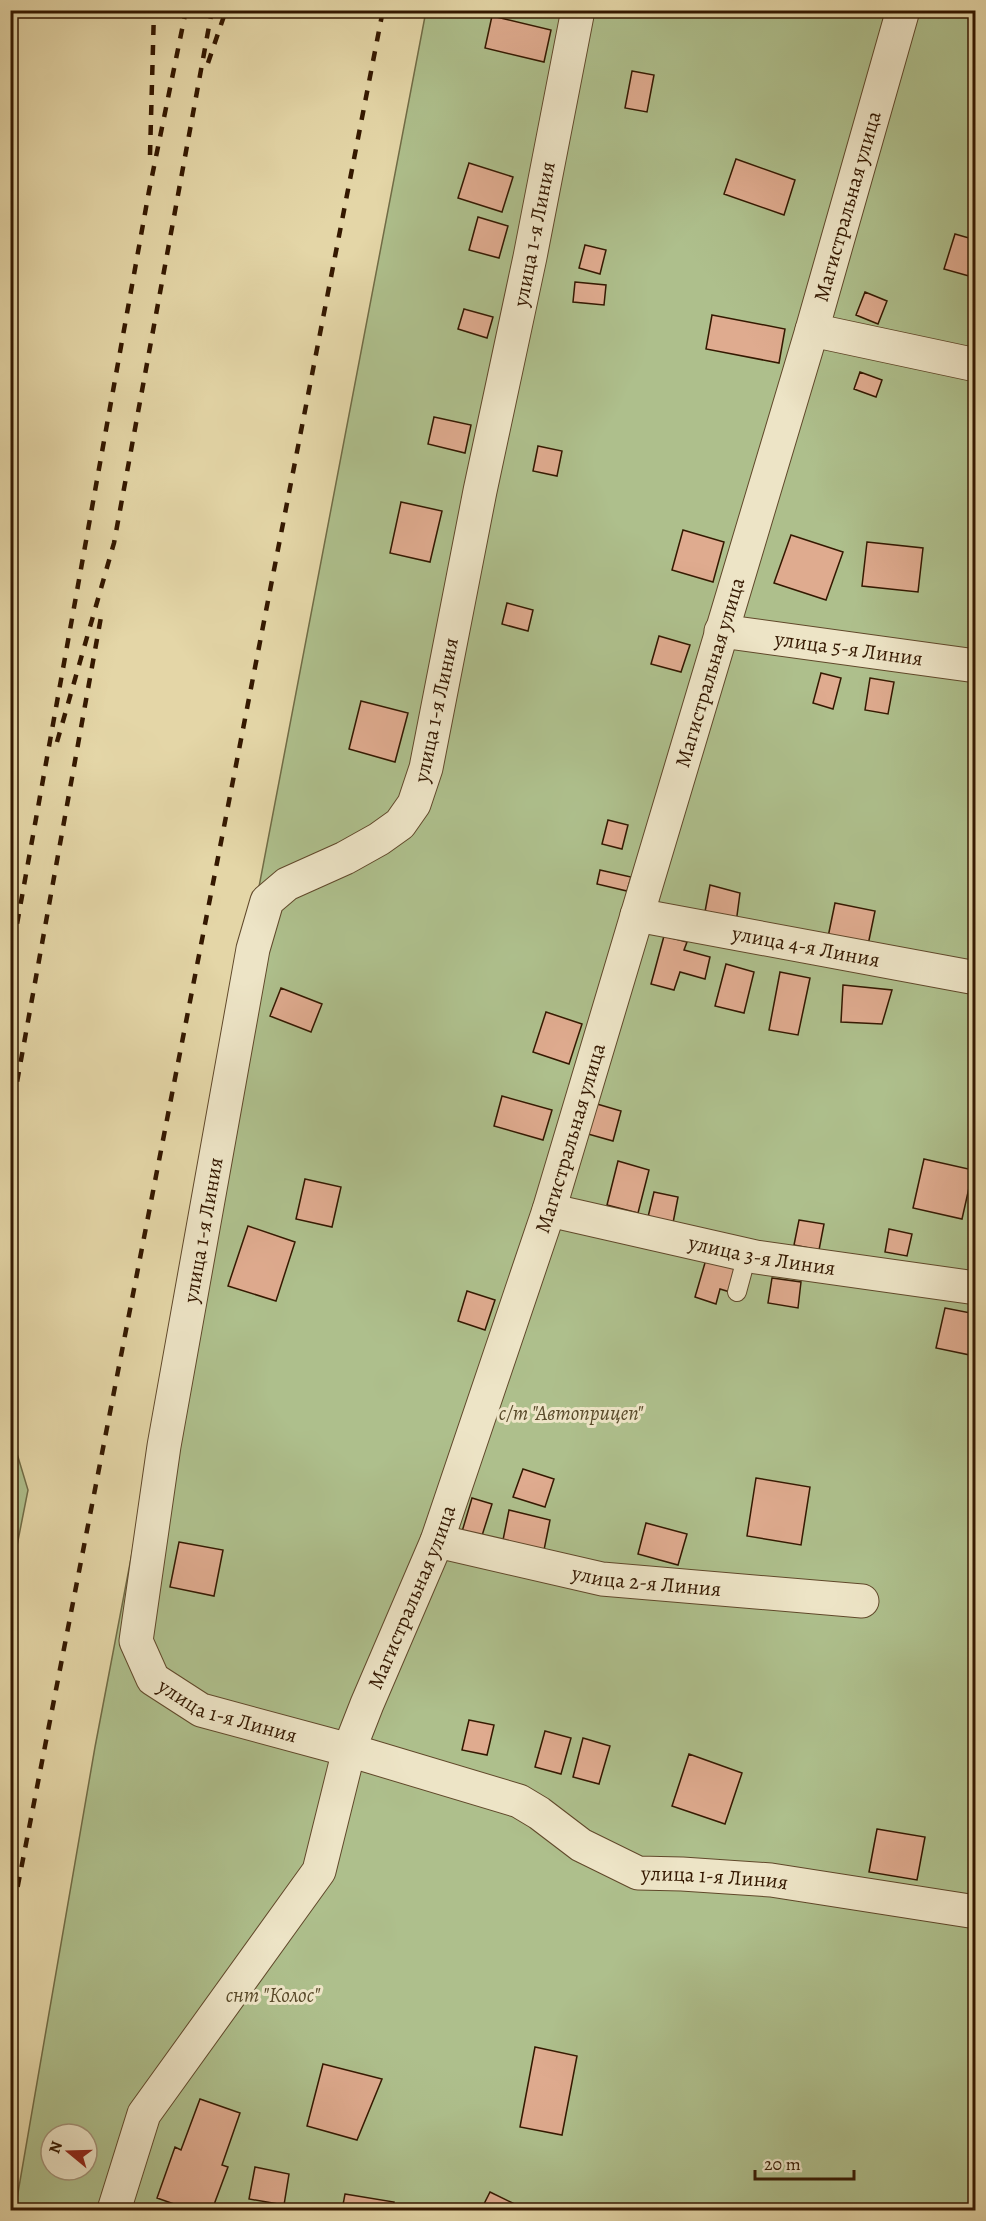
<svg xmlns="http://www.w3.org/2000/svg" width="986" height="2221" viewBox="0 0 986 2221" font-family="Alegreya,serif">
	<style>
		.green { fill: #aebf8c; stroke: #716c46; stroke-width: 1.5; fill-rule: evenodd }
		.building { fill: #dfab8f; stroke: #341800; stroke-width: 1.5 }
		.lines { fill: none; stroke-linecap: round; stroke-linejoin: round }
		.service-casing { stroke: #60482a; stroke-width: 20 }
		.minor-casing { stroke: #60482a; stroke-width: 35 }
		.service { stroke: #ede4c6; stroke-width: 18 }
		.minor { stroke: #ede4c6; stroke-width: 33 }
		.rail { stroke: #341800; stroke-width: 4.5; stroke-dasharray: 10 10; stroke-linecap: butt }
		.labels { text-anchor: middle; stroke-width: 6; stroke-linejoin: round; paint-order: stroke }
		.street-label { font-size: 21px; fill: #341800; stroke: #ede4c6 }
		.park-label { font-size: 21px; font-style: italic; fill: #594a2a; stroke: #ede4c6 }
	</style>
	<rect width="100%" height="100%" fill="#e4d6a7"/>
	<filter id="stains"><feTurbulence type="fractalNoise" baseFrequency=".00333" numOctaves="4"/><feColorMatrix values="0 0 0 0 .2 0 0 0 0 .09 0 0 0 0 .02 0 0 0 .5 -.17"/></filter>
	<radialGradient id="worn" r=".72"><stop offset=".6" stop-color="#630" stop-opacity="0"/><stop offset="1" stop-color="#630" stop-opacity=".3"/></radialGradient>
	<!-- green -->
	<path class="green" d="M426 11H975V2210H15L95 1747ZM51 2134H87V2170H51Z
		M11 1447H15L28 1490 11 1576Z"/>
	<!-- building -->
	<path class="building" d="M492 16 551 30 544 62 485 48Z
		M632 71 654 75 647 112 625 108Z
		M736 159 795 180 784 215 724 194Z
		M469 163 513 177 502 212 458 198Z
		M478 217 508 226 499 258 469 250Z
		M955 234 976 240V278L944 269Z
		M585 245 606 250 600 274 579 268Z
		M575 282 606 285 604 305 573 302Z
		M865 292 887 301 878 324 856 315Z
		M464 309 493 317 487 338 458 329Z
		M712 315 785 329 779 363 706 349Z
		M860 372 882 380 876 397 854 389Z
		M434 417 471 425 465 453 428 444Z
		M538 446 562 451 557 476 533 471Z
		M401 502 442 511 430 562 390 553Z
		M683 530 724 542 713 582 672 570Z
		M791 535 843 552 826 600 774 583Z
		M867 542 923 548 918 592 862 586Z
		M976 572V609H972Z
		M507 603 533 610 528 631 502 624Z
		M659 636 690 645 681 672 651 664Z
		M821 673 841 678 833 709 813 703Z
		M870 678 894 682 888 714 865 710Z
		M361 701 408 713 395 762 349 749Z
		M608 820 628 825 622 849 602 844Z
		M600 870 631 877 627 891 597 884Z
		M710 885 740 893 736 923 704 917Z
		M835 903 875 911 868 945 828 937Z
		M664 936 687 942 684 950 710 957 705 979 680 972 674 990 651 984Z
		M726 964 754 972 744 1013 715 1006Z
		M780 972 810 978 798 1035 769 1030Z
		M843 985 892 990 882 1024 841 1022Z
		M281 988 322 1004 311 1032 270 1016Z
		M546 1012 582 1024 569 1064 533 1052Z
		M502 1096 552 1110 543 1140 494 1126Z
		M597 1104 621 1111 613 1141 588 1134Z
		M924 1159 973 1170 962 1219 913 1208Z
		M618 1161 649 1170 638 1213 607 1205Z
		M305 1179 341 1187 332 1227 296 1219Z
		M654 1192 678 1197 673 1223 648 1217Z
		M799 1220 824 1224 819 1250 794 1245Z
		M248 1226 295 1242 276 1301 228 1286Z
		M889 1229 912 1234 907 1256 885 1252Z
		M707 1256 738 1265 730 1292 720 1289 716 1304 695 1297Z
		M772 1278 801 1282 798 1308 768 1303Z
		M467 1291 495 1300 485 1330 458 1321Z
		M945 1308 976 1314V1329L970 1355 936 1348Z
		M523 1469 554 1479 545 1507 513 1497Z
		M756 1478 810 1487 801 1545 747 1536Z
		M472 1498 492 1504 480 1542 461 1535Z
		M509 1510 550 1520 544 1550 503 1540Z
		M646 1523 687 1534 678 1565 638 1554Z
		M179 1542 223 1550 214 1596 170 1587Z
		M469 1720 494 1725 487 1755 462 1750Z
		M545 1731 571 1738 561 1774 535 1767Z
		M583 1738 610 1746 599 1784 573 1777Z
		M689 1754 742 1773 725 1824 672 1806Z
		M877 1829 925 1837 917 1880 869 1872Z
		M535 2047 577 2056 562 2135 520 2127Z
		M323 2064 382 2079 357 2140 307 2126Z
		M200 2099 240 2113 222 2165 228 2167 212 2210H191L157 2198 175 2147 181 2150Z
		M255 2167 289 2174 284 2205 249 2199Z
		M490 2192 527 2210H481Z
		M345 2194 394 2202 392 2210H342Z"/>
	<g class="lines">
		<defs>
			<path id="service" d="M737 1292 747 1255"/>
			<g id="minor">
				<path id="s1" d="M578 10 530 257 480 491 426 768 414 804 400 824 379 839 345 858 287 884 267 901 253 949 164 1446 136 1641 153 1679 201 1710 349 1750 519 1801 539 1813 581 1845 638 1873 682 1874 771 1880 976 1912"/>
				<path d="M812 330 976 365"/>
				<path id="s2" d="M721 631 976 666"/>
				<path id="s3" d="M637 915 976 978"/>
				<path id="s4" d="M549 1210 756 1257 976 1288"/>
				<path id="s5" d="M437 1541 602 1579 862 1601"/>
				<path id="s6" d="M114 2210 144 2114 319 1871 349 1750 367 1704 437 1541 549 1210 812 330 903 10"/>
			</g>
		</defs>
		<!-- service casing -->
		<use href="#service" class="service-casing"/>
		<!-- minor casing -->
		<use href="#minor" class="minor-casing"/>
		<!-- service -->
		<use href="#service" class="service"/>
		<!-- minor -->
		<use href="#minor" class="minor"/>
		<!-- rail -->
		<path class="rail" d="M208 63 226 10
			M150 155 154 10
			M57 742 114 543 212 10
			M10 963 149 191 186 10
			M10 1121 101 617
			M10 1926 383 10"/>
	</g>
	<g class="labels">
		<!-- street labels -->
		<g class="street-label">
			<text dy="7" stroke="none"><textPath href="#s6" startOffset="2148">Магистральная улица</textPath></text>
			<text transform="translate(534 234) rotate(-79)" y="7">улица 1-я Линия</text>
			<text dy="7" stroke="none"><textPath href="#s2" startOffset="129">улица 5-я Линия</textPath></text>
			<text dy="7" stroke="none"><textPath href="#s6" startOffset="1662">Магистральная улица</textPath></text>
			<text transform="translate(436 710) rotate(-78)" y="7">улица 1-я Линия</text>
			<text dy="7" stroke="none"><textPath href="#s3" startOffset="172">улица 4-я Линия</textPath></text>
			<text dy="7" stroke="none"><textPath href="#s6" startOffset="1176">Магистральная улица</textPath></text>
			<text transform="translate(203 1230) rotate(-80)" y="7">улица 1-я Линия</text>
			<text dy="7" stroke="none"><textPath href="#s4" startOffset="218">улица 3-я Линия</textPath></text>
			<text dy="7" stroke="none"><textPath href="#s5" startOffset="214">улица 2-я Линия</textPath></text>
			<text dy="7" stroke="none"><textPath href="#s6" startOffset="690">Магистральная улица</textPath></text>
			<text dy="7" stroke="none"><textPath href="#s1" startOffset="1866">улица 1-я Линия</textPath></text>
			<text dy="7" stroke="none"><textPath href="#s1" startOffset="2388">улица 1-я Линия</textPath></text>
		</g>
		<!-- park labels -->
		<g class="park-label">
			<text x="571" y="1420">с/т "Автоприцеп"</text>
			<text x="273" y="2002">снт "Колос"</text>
		</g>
	</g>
	<!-- margin -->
	<rect width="986" height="2221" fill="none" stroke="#e4d6a7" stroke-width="36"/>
	<rect x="12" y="12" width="962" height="2197" fill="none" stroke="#341800" stroke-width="3"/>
	<rect x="18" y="18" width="950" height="2185" fill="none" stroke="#341800" stroke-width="1.5"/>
	<!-- north arrow -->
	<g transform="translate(69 2152) rotate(289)"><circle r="28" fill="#ede4c6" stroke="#a39277" stroke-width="1.5"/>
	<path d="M0-4.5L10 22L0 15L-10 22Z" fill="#8f2418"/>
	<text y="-9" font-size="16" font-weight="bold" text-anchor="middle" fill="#341800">N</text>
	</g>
	<!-- scale -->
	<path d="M755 2170v9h99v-9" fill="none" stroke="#341800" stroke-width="3"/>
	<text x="764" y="2170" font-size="18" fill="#341800" stroke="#ede4c6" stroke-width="4.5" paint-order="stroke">20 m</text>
	<rect width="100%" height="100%" filter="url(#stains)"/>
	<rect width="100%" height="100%" fill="url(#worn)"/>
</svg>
